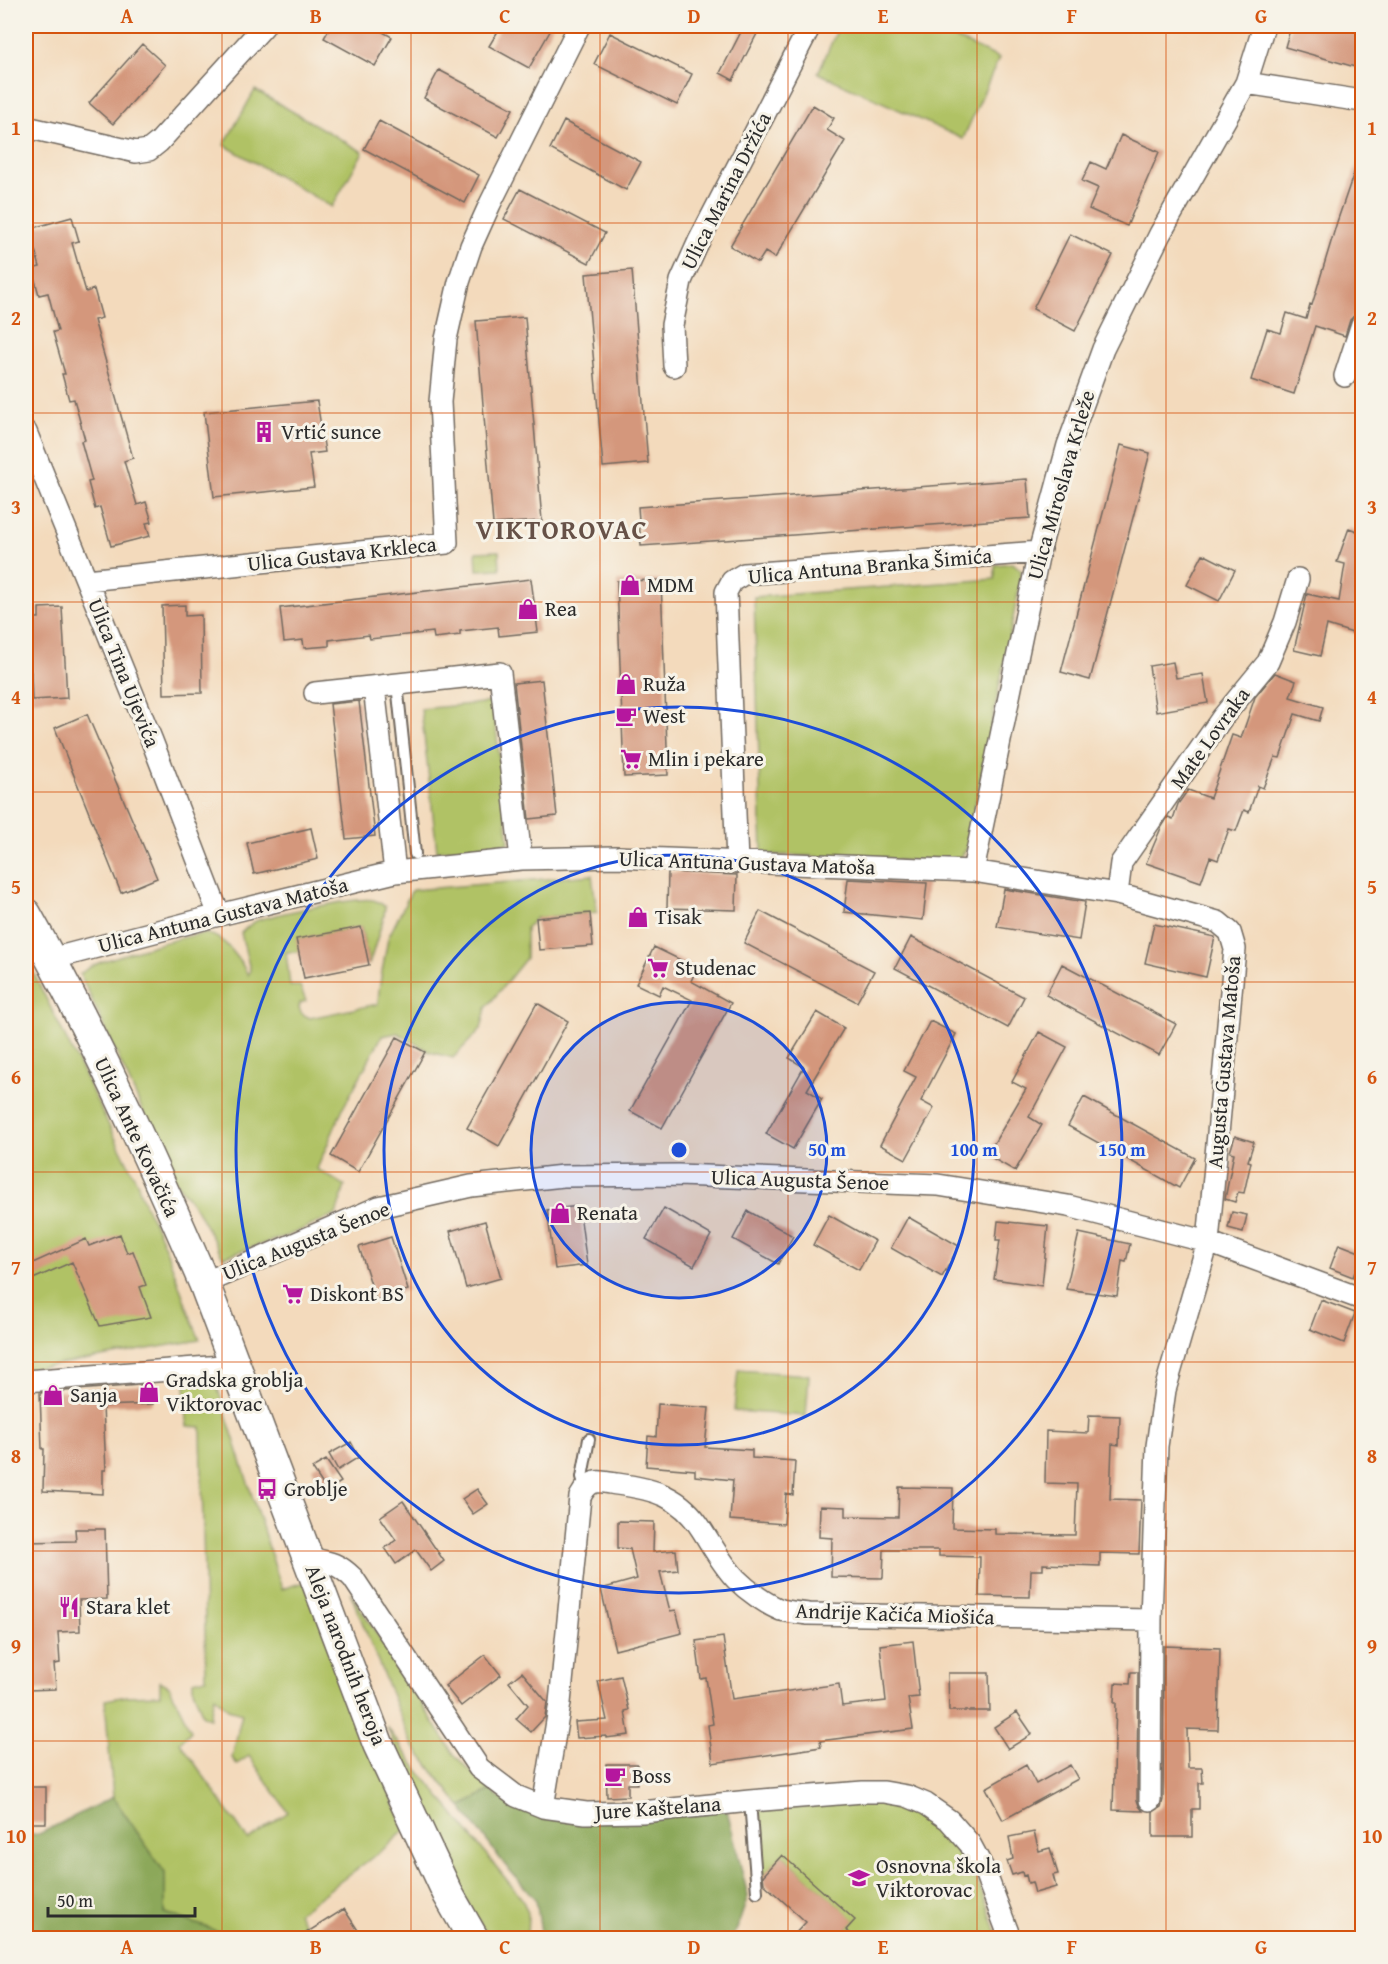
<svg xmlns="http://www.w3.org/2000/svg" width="1388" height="1964" viewBox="0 0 1388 1964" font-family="'Gentium Book Plus',serif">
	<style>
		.green { fill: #b0c265; stroke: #6e7648; stroke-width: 1.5 }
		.forest { fill: #8ca85a; stroke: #5c6a42; stroke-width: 1.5 }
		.building { fill: #d4977b }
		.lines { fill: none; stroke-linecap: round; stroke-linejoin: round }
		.lane-casing { stroke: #71685e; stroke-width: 14 }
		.street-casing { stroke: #71685e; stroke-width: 24 }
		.secondary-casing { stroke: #71685e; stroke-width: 33 }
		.lane { stroke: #fff; stroke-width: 10 }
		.street { stroke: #fff; stroke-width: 21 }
		.secondary { stroke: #fff; stroke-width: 30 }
		.grid { fill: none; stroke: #d5540f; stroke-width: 1.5; stroke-opacity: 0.55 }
		.ring { fill: none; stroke: #1d4ed8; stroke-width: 3 }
		.labels { text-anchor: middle; stroke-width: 6; stroke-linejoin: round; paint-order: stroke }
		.street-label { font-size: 21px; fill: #2b2b2b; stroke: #f7f3e8 }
		.poi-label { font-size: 21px; fill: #2b2b2b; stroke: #f7f3e8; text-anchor: start }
		.district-label { font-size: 27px; font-weight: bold; letter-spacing: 1.5px; fill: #665147; stroke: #f7f3e8 }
		.centre { fill: #1d4ed8; stroke: #f7f3e8; stroke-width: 3 }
		.ring-label { font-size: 18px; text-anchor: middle; font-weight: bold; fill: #1d4ed8; stroke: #f7f3e8; stroke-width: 6; stroke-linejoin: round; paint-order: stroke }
		.neatline { fill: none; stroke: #d5540f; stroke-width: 2 }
		.grid-label { font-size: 20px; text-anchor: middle; font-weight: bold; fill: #d5540f }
	</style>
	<rect width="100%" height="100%" fill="#f7f3e8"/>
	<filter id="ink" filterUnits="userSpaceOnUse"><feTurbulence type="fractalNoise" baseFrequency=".0167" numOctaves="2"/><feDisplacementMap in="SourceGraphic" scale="12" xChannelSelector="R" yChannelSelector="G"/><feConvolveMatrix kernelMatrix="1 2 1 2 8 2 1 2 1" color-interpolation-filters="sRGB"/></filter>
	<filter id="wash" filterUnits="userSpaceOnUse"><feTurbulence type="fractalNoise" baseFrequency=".008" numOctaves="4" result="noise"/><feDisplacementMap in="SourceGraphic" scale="24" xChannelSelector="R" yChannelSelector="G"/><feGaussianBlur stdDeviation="1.35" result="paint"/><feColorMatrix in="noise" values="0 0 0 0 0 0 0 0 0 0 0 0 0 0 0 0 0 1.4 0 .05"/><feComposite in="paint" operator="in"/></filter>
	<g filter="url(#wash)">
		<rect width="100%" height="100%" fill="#f3dabc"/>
		<!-- green -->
		<path class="green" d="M839 26H927L999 58 963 139 818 73Z
			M255 90 363 152 332 207 224 145Z
			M499 551 500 569 477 570 476 552Z
			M1013 563 1021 570V579L966 850 956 863 762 854 754 597 995 579V565Z
			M493 702 509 843 437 851 421 709Z
			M592 875 597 912 536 918 526 928V958L486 1008 481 1029 453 1058 430 1052 398 1033 382 1036 343 1108 317 1169 345 1186 336 1215 289 1235 223 1257 195 1207 175 1181 80 974C87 968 95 964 104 961 121 955 194 932 207 934 225 936 241 961 248 975L250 970 241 933C246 928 250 924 256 921 272 915 359 896 373 900 378 901 382 904 385 907L384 916 369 965 361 927 297 939 299 952H286L290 986H300L306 1001 300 1003 299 1008 302 1014 310 1018 378 1004 379 989 388 938 412 890Z
			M26 958 138 1184C141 1202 151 1215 158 1231 174 1266 184 1304 200 1340L26 1370Z
			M738 1370 809 1375 806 1416 734 1411Z
			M185 1383H216L282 1589 304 1582 405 1830 389 1845 298 1913 311 1938H237L165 1913V1873L113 1797 105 1700 127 1696 160 1695V1681L169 1686 191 1731 180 1742 248 1840 288 1812 249 1756 237 1764 232 1758 242 1713 228 1709 214 1696 210 1718 203 1716 193 1689V1681L206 1678 201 1427 187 1426Z
			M350 1592 454 1754 466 1767 490 1790 461 1807 411 1743Z
			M387 1727 412 1762 522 1899 528 1913 527 1938H489C445 1871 417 1801 387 1727Z
			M860 1801C869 1801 879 1801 888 1802 920 1807 952 1833 968 1861 981 1885 989 1913 999 1938H856L846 1930 854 1920 782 1855 762 1878 756 1835 758 1811Z"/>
		<!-- forest -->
		<path class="forest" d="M490 1790 516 1809 578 1822 727 1810 748 1896 737 1929 731 1938H542L536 1900 505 1865 461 1807Z
			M113 1797 165 1873V1913L237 1938H26V1835L39 1834Z"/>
		<g id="blocks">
			<!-- building -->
			<path class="building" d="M331 26H372L392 37 375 66 324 38Z
				M501 26H553L529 68 489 46Z
				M744 26H761L733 80 720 73Z
				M1291 26H1353L1352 28 1362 31V69L1285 47Z
				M610 33 692 74 677 105 594 64Z
				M142 44 165 65 113 124 89 103Z
				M439 70 513 109 498 137 424 98Z
				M813 105 834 118 827 130 845 141 775 258 765 252 758 263 730 246Z
				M379 121 479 175 465 203 364 149Z
				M564 121 641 162 626 190 550 149Z
				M1121 135 1159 152 1127 226 1089 209 1098 188 1082 181 1091 162 1106 169Z
				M1359 158H1362V294L1357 313 1350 320 1345 336 1315 326 1294 394 1251 380 1267 329 1281 333 1287 313 1306 319 1310 304 1312 305 1337 222Z
				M520 189 605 233 589 263 504 219Z
				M72 217 79 241 72 243 86 292 94 289 102 318 94 320 133 458 124 461 137 505 146 502 152 522 146 523 150 536 111 546 100 507 95 509 88 482 92 481 81 441 85 440 74 399 69 400 62 374H65L53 332 58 331 48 293 39 295 32 269 40 267 29 229Z
				M1070 234 1113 255 1075 331 1033 309Z
				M632 270 648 463 603 467 586 274Z
				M525 317 542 521 493 524 476 321Z
				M317 401 325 452 309 454 314 487 214 497 204 412Z
				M1121 445 1150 453 1090 680 1061 672Z
				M1027 479 1030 518 641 546 638 507Z
				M1349 528 1362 533V625L1359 635 1327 625 1320 656 1294 650 1307 594 1339 601 1345 564 1337 562Z
				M1203 554 1235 570 1219 601 1187 585Z
				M531 579 538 632 499 636 498 627 460 631V635L434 638 433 632 370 639 369 635 329 640V646L304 648 303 640 284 642 280 608Z
				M661 580 668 775 624 777 617 581Z
				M185 605V616L201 615 202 693 164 694 162 606Z
				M62 607 67 698 32 700 31 672H29L27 618H39V608Z
				M1173 662 1176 678 1203 674 1208 703 1156 712 1149 666Z
				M1275 673 1296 681 1290 697 1323 707 1319 721 1295 714 1280 758 1275 757 1263 788 1258 786 1249 812 1244 810 1236 831 1229 829 1218 860 1210 857 1201 882 1146 863 1161 828 1168 817 1173 819 1178 804 1188 790 1210 798 1232 735 1241 738 1255 697Z
				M542 680 557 816 529 819 514 683Z
				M359 701 375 836 346 839 330 704Z
				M87 714 157 878 121 893 55 728Z
				M311 828 318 859 254 874 247 843Z
				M668 872 737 875 736 910 667 908Z
				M848 879 927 883 923 920 844 912Z
				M1004 889 1085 902 1079 940 997 927Z
				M760 911 874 971 857 1002 744 943Z
				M590 913 593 946 539 950 536 918Z
				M1154 924 1215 937 1206 977 1145 963Z
				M361 927 369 965 304 978 296 939Z
				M911 937 1024 997 1008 1028 895 968Z
				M654 947 697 968 691 981 731 1003 662 1128 630 1111 692 1000 663 986 659 995 636 984Z
				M1062 964 1176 1024 1159 1055 1046 995Z
				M537 1003 568 1021 499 1146 467 1128Z
				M817 1012 844 1028 807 1090 822 1099 793 1149 766 1134 804 1067 789 1058Z
				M930 1021 956 1034 921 1101 934 1108 906 1159 880 1145 916 1077 904 1071Z
				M1039 1032 1067 1047 1029 1117 1042 1125 1015 1171 987 1155 1026 1089 1012 1082Z
				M397 1037 425 1052 358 1172 331 1156Z
				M1084 1097 1195 1158 1179 1188 1068 1126Z
				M1235 1136 1254 1142 1248 1161 1251 1162 1244 1193 1238 1192 1235 1202 1225 1199 1234 1153 1230 1152Z
				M579 1206 587 1265 555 1269 547 1210Z
				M664 1208 711 1235 694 1266 646 1239Z
				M748 1211 793 1236 778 1264 733 1239Z
				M1232 1212 1247 1215 1243 1232 1228 1228Z
				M829 1215 875 1241 859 1270 813 1245Z
				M908 1217 959 1246 942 1277 891 1248Z
				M485 1221 501 1278 466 1288 450 1231Z
				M998 1221 1048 1226 1042 1286 994 1279 1000 1240H996Z
				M1079 1233 1130 1244 1126 1262 1122 1261 1117 1296 1066 1289Z
				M120 1234 127 1253 133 1251 146 1285 140 1287 151 1317 100 1326 72 1262 26 1282V1266L86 1239 89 1246Z
				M391 1237 408 1290 376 1300 359 1247Z
				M1339 1244 1362 1253 1353 1277 1330 1268Z
				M1321 1300 1355 1313 1344 1343 1310 1329Z
				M152 1384 153 1404 103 1406 106 1470H103V1494L43 1491 44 1449H42L40 1393Z
				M658 1404 709 1408 705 1447 752 1450V1458L795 1461 793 1495 786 1494 784 1524 730 1520 733 1480 695 1476V1470L646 1466 648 1436 656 1437Z
				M1089 1415 1120 1416 1119 1445 1112 1444 1110 1499 1141 1500 1139 1554 1100 1553V1566L1043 1564V1570H1031L1030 1597 979 1596 980 1557 939 1556V1550H884L883 1578 831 1577 832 1538 819 1537 820 1506 846 1507V1516L898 1517 899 1487 953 1488 952 1528 995 1529V1534L1075 1535 1077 1484 1045 1483 1046 1431 1088 1433Z
				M351 1442 359 1457 338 1470 329 1454Z
				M326 1460 341 1482 327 1491 312 1468Z
				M477 1489 488 1504 473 1514 462 1499Z
				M403 1501 444 1561 431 1571 416 1550 396 1564 385 1548 396 1540 380 1517Z
				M618 1521 654 1522 653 1552 676 1550 678 1570 660 1572 670 1611 676 1610 682 1633 615 1650 601 1589 637 1579 630 1549 618 1548Z
				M75 1529H105L107 1599 79 1600 80 1631 58 1632 60 1663 54 1664 56 1689 28 1690 26 1660V1542L76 1541Z
				M723 1637 732 1699 839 1684 842 1706 886 1701 880 1645 913 1641 919 1697 908 1698 913 1729 820 1741 821 1747 713 1763 708 1725 713 1724 706 1678 701 1679 696 1641Z
				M1164 1646 1220 1648 1218 1730 1187 1729 1188 1768H1202L1203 1783H1199V1809H1192V1837H1153V1812L1161 1807 1163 1800Z
				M485 1655 501 1675 461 1706 445 1686Z
				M522 1672 547 1702 545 1717 531 1732 516 1719 528 1705 509 1682Z
				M1131 1672H1138L1137 1800 1139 1806 1143 1811 1113 1810 1116 1703H1114L1115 1683 1130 1684Z
				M948 1673H989L990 1711H949Z
				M621 1676 629 1710 625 1711 629 1735 606 1738V1736L577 1738 575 1722 607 1720 598 1681Z
				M1017 1712 1032 1734 1008 1749 994 1727Z
				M606 1764H637V1784H628V1796L607 1797Z
				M1026 1765 1036 1784 1070 1765 1078 1779 1003 1820 986 1788Z
				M29 1787H46V1823H28V1814H26V1790H29Z
				M1034 1832 1039 1851 1050 1848 1058 1874 1053 1875 1056 1887 1035 1893 1032 1882 1028 1883 1026 1875 1023 1876 1022 1872 1012 1875 1007 1861 1013 1859 1009 1837Z
				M782 1855 855 1920 846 1930 856 1938H791L806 1922 764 1884 763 1876Z
				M344 1909 363 1938H298Z"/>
		</g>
	</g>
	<g filter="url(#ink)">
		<use href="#blocks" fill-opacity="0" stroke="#71685e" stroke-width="1.5"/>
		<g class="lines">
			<defs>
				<path id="lane" d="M397 684 415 854
					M585 1487 582 1477 589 1439
					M750 1801 757 1892"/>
				<path id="street" d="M1246 83 1362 101
					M26 127 136 152 149 150 159 142 264 26
					M674 366 672 325 681 281 699 241 810 26
					M1345 376 1362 324
					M26 432 152 741 219 915
					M87 580 447 543 440 402 446 339 459 282 471 246 490 204 579 26
					M374 687 395 872
					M315 693 500 673 521 859
					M737 862 726 592 732 581 744 574 1039 552
					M973 871 1039 552 1068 445 1103 349 1160 234 1246 83 1264 26
					M1117 894 1121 863 1222 718 1268 662 1285 622 1298 579
					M51 959 219 915 395 872 521 859 615 857 973 871 1117 894 1218 922 1230 932 1235 949 1208 1242 1165 1390 1157 1446 1151 1620 1150 1800
					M204 1283 379 1207 471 1186 563 1176 678 1175 938 1185 1068 1206 1208 1242 1362 1299
					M26 1381 235 1365
					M309 1558C329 1562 338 1563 353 1578L479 1768 516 1796 543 1807 586 1813 642 1812 750 1801 863 1792H884L907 1796 926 1804 949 1820 970 1844 985 1872 1010 1938
					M543 1807 560 1703 580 1497C590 1478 597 1481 617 1484 654 1489 681 1496 702 1530 713 1547 722 1564 736 1579 748 1591 766 1604 781 1610 790 1612 800 1613 809 1614L1151 1620"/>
				<path id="secondary" d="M26 914C93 1033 150 1158 204 1283L378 1744 448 1894 473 1938"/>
			</defs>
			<!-- lane casing -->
			<use href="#lane" class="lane-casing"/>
			<!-- street casing -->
			<use href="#street" class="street-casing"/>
			<!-- secondary casing -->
			<use href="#secondary" class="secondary-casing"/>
			<!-- lane -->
			<use href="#lane" class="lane"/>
			<!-- street -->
			<use href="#street" class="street"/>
			<!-- secondary -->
			<use href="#secondary" class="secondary"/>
		</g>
	</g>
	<!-- grid -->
	<path class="grid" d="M222 26V1938M411 26V1938M600 26V1938M788 26V1938M977 26V1938M1166 26V1938M26 223H1362M26 413H1362M26 602H1362M26 792H1362M26 982H1362M26 1172H1362M26 1362H1362M26 1551H1362M26 1741H1362"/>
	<!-- distance rings -->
	<circle cx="679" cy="1150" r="148" fill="#1d4ed8" fill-opacity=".12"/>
	<g class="ring">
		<circle cx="679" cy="1150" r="148"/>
		<circle cx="679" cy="1150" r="295"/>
		<circle cx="679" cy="1150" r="443"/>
	</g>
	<!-- icons -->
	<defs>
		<symbol id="building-bare" viewBox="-9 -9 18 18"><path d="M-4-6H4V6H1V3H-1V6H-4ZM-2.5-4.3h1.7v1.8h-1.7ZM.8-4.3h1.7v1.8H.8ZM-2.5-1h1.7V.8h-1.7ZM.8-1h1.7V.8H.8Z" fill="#b5179e" stroke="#f7f3e8" stroke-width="2.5" paint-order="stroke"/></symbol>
		<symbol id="shop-bare" viewBox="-9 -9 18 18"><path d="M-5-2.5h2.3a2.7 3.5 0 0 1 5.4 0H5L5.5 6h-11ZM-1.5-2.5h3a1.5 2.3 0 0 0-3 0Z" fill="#b5179e" stroke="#f7f3e8" stroke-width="2.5" paint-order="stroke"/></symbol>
		<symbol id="cafe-bare" viewBox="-9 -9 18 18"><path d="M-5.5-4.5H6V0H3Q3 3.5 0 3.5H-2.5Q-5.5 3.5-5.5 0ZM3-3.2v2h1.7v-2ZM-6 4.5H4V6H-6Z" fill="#b5179e" stroke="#f7f3e8" stroke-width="2.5" paint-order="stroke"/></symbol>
		<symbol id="supermarket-bare" viewBox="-9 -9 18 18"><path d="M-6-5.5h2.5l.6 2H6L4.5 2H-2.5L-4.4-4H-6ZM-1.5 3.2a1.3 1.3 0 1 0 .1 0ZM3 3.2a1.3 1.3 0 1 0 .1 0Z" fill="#b5179e" stroke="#f7f3e8" stroke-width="2.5" paint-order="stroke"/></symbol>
		<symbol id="bus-bare" viewBox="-9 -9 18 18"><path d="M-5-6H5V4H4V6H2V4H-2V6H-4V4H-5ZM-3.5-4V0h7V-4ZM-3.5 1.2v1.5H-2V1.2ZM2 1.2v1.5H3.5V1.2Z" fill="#b5179e" stroke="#f7f3e8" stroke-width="2.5" paint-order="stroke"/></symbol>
		<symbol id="restaurant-bare" viewBox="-9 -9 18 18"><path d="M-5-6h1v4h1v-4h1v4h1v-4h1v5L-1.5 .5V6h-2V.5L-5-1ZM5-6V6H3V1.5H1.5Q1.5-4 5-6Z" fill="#b5179e" stroke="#f7f3e8" stroke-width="2.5" paint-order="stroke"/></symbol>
		<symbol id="school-bare" viewBox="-9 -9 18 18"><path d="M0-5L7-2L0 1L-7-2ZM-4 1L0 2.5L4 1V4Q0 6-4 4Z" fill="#b5179e" stroke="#f7f3e8" stroke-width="2.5" paint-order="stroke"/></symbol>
	</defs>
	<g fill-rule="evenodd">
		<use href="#building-bare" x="249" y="417" width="30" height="30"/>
		<use href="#shop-bare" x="615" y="570" width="30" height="30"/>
		<use href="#shop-bare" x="513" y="594" width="30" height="30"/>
		<use href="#shop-bare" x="611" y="669" width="30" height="30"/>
		<use href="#cafe-bare" x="611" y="701" width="30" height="30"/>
		<use href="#supermarket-bare" x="616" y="744" width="30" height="30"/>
		<use href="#shop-bare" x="623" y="902" width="30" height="30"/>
		<use href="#supermarket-bare" x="643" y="953" width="30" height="30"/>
		<use href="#shop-bare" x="545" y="1198" width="30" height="30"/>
		<use href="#supermarket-bare" x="278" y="1279" width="30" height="30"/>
		<use href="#shop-bare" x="134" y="1377" width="30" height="30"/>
		<use href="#shop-bare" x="38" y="1380" width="30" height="30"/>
		<use href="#bus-bare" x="252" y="1474" width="30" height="30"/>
		<use href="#restaurant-bare" x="54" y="1592" width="30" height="30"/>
		<use href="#cafe-bare" x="600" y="1761" width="30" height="30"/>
		<use href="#school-bare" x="844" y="1863" width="30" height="30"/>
	</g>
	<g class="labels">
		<!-- street labels -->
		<g class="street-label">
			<text transform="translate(726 191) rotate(-63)" y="7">Ulica Marina Držića</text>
			<text transform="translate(1061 485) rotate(-74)" y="7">Ulica Miroslava Krleže</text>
			<text transform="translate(342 554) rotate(-6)" y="7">Ulica Gustava Krkleca</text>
			<text transform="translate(870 566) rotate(-5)" y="7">Ulica Antuna Branka Šimića</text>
			<text transform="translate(124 673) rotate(68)" y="7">Ulica Tina Ujevića</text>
			<text transform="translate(1210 738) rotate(-54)" y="7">Mate Lovraka</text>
			<text transform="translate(747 863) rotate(2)" y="7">Ulica Antuna Gustava Matoša</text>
			<text transform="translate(223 915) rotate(-14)" y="7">Ulica Antuna Gustava Matoša</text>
			<text transform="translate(1224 1062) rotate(-85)" y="7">Augusta Gustava Matoša</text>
			<text transform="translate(137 1137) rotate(65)" y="7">Ulica Ante Kovačića</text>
			<text transform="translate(800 1180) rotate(2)" y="7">Ulica Augusta Šenoe</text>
			<text transform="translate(306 1241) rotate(-22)" y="7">Ulica Augusta Šenoe</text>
			<text transform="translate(895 1614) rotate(2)" y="7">Andrije Kačića Miošića</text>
			<text transform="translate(346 1655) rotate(69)" y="7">Aleja narodnih heroja</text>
			<text transform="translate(658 1808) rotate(-4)" y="7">Jure Kaštelana</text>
		</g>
		<!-- poi labels -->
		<g class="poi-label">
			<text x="281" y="439">Vrtić sunce</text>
			<text x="647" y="592">MDM</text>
			<text x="545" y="616">Rea</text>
			<text x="643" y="691">Ruža</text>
			<text x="643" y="723">West</text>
			<text x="648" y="766">Mlin i pekare</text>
			<text x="655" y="924">Tisak</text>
			<text x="675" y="975">Studenac</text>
			<text x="577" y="1220">Renata</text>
			<text x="310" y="1301">Diskont BS</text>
			<text x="166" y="1387">Gradska groblja<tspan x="166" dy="24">Viktorovac</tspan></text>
			<text x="70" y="1402">Sanja</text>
			<text x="284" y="1496">Groblje</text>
			<text x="86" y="1614">Stara klet</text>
			<text x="632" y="1783">Boss</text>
			<text x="876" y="1873">Osnovna škola<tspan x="876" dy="24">Viktorovac</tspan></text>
		</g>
		<!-- district labels -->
		<g class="district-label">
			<text x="562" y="539">VIKTOROVAC</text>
		</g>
	</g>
	<circle cx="679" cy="1150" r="9" class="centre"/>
	<g class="ring-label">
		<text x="827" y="1156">50 m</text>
		<text x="974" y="1156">100 m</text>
		<text x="1122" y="1156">150 m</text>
	</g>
	<!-- margin -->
	<rect width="1388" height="1964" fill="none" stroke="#f7f3e8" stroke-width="66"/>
	<!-- scale -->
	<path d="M48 1907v9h147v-9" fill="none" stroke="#2b2b2b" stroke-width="3"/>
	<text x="57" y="1907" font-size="18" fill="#2b2b2b" stroke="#f7f3e8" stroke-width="4.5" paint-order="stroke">50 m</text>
	<rect x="33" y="33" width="1322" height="1898" class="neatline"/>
	<g class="grid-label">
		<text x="127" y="23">A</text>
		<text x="316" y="23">B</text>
		<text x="505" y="23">C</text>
		<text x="694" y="23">D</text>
		<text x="883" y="23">E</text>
		<text x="1072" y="23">F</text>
		<text x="1261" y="23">G</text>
		<text x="16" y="135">1</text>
		<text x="1372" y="135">1</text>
		<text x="16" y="325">2</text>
		<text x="1372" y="325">2</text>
		<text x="16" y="514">3</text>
		<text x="1372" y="514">3</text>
		<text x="16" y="704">4</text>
		<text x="1372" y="704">4</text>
		<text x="16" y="894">5</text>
		<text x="1372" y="894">5</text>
		<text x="16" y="1084">6</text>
		<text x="1372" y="1084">6</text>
		<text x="16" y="1274">7</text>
		<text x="1372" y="1274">7</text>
		<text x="16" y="1463">8</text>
		<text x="1372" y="1463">8</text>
		<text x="16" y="1653">9</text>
		<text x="1372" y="1653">9</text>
		<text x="16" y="1843">10</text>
		<text x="1372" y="1843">10</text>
		<text x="127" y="1954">A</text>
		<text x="316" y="1954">B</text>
		<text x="505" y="1954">C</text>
		<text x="694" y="1954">D</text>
		<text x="883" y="1954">E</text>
		<text x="1072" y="1954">F</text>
		<text x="1261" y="1954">G</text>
	</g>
</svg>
